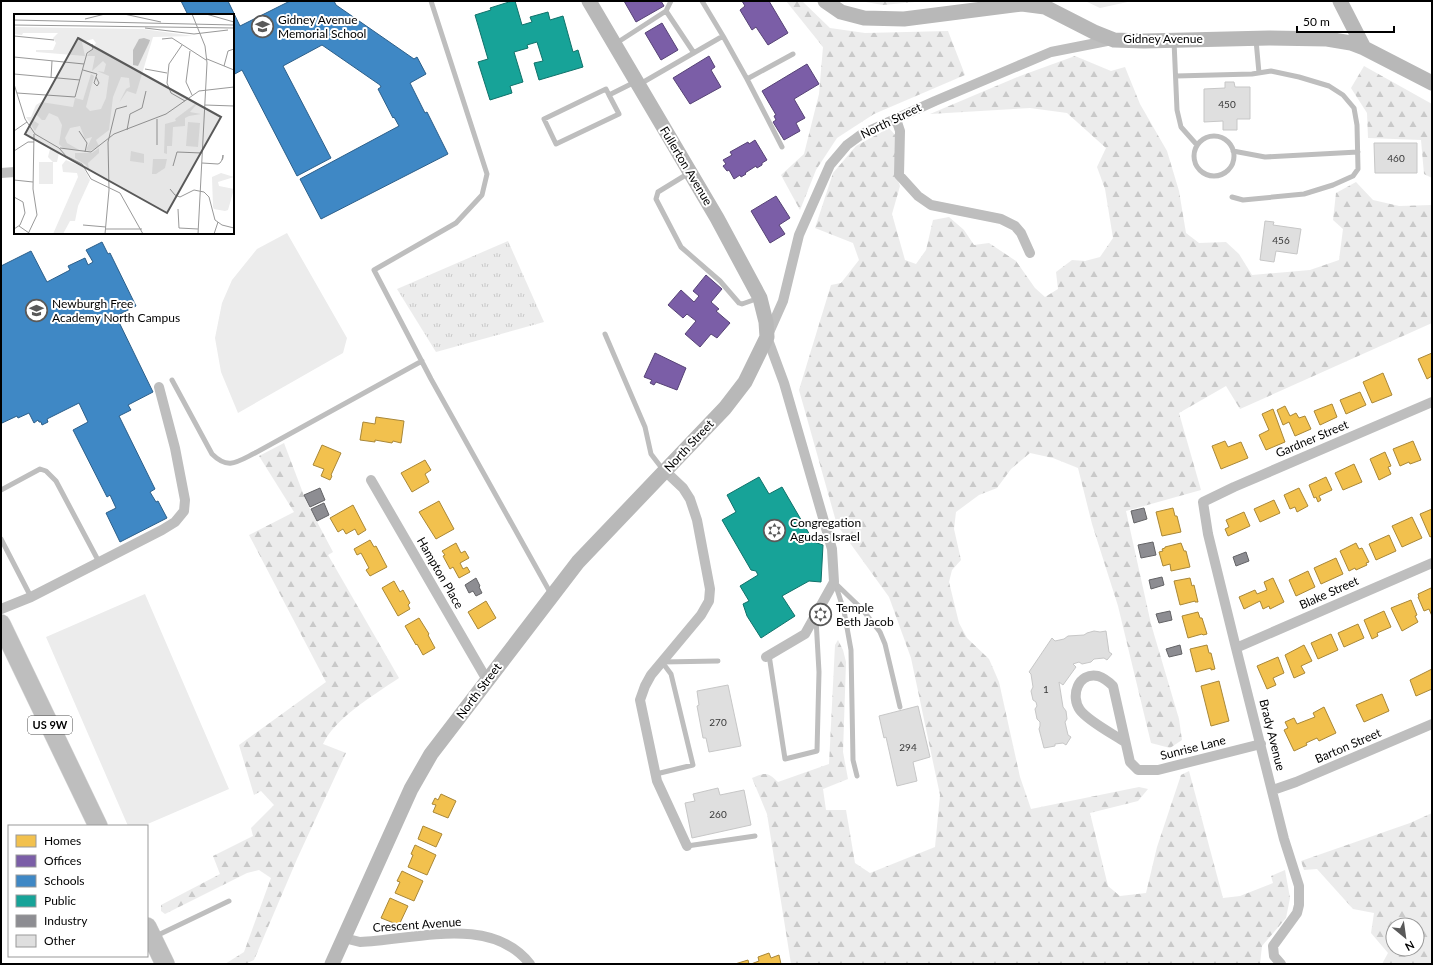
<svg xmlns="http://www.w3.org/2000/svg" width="1433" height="965" viewBox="0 0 1433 965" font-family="Lato,sans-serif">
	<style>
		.grass { fill: #ececec }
		.forest { fill: url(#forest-firs); fill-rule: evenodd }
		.park { fill: url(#park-tufts) }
		.homes { fill: #f2c14e; stroke: #a98737 }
		.offices { fill: #7b5ea7; stroke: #564275 }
		.schools { fill: #3f88c5; stroke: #2c5f8a }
		.public { fill: #17a398; stroke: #10726a }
		.industry { fill: #8d8d92; stroke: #636366 }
		.building { fill: #dfdfdf; stroke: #c7c7c7 }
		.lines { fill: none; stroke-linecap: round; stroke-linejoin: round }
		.highway-casing { stroke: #dbdbdb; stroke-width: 20 }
		.lane { stroke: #bebebe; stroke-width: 5 }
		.street { stroke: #bebebe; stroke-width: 10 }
		.secondary { stroke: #b8b8b8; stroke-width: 15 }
		.highway { stroke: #bebebe; stroke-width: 19 }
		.labels { text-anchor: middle; stroke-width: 4; stroke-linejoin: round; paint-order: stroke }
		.number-label { font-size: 10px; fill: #383838 }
		.shield { fill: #fff; stroke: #4c4c4c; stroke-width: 1 }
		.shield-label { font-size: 11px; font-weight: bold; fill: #000 }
		.poi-label { font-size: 12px; fill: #000; stroke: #fff; text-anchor: start }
		.street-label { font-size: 12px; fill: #000; stroke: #fff }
		.inset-road { fill: none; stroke: #999; stroke-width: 1 }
		.view { fill: #595959; fill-opacity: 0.15; stroke: #595959; stroke-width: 2 }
		.inset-edge { fill: none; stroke: #000; stroke-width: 2 }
	</style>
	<defs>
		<pattern id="forest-firs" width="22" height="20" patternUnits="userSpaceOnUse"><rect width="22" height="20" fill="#ececec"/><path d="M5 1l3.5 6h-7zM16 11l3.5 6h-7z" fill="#c9c9c9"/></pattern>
		<pattern id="park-tufts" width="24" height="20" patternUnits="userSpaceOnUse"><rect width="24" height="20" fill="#ececec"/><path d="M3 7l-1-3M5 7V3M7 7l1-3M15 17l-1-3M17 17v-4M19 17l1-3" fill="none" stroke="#c9c9c9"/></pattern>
	</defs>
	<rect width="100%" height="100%" fill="#fff"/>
	<!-- grass -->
	<path class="grass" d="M1085 1H1132L1100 8Z
		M287 233 347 338 343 353 238 413 221 372 215 338 222 303 232 280 257 249Z
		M145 594 229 789 143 826H128L46 637Z"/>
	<!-- forest -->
	<path class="forest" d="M786 1H802L830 28 865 33 948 31 965 75 874 114 837 138 816 170 800 210 781 175 804 154 819 94 823 47Z
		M860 1H925L883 5Z
		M1075 56 1111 71 1125 67 1140 104 1167 151 1179 191 1186 233 1199 243 1226 242 1239 254 1252 275 1310 270 1339 260 1343 229 1333 220 1336 193 1356 182 1373 200 1399 206 1432 205V323L1240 409 1226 386 1179 413 1201 490 1126 511 1151 624 1179 719 1182 740 1170 748 1151 743 1118 606 1092 524 1078 468 1053 458 1030 453 1011 469 997 488 979 495 956 512 954 529 961 560 952 570 949 582 959 623 967 638 989 659 999 682 1020 777 1031 809 1139 787 1148 789 1138 801 1090 813 1108 886 1120 896 1146 893 1157 847 1181 775 1189 771 1223 898 1240 896 1273 883 1271 876 1285 870 1290 898 1286 918 1262 946 1260 964H791L767 814 752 778C765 772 768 772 778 782L829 764 835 645 838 640 843 650 846 662 843 752 848 779 823 789 826 810H846L855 863 870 873 935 847 940 795 911 658 889 597 837 525 799 390 831 285 841 283 859 260 853 243 815 228 833 173 856 146 889 128 896 136 895 173 900 186 892 214 905 260 916 264 926 250 933 220 949 217 964 230 974 245 989 243 1016 261 1035 288 1045 297 1058 289 1056 272 1072 260 1085 261 1100 257 1113 238 1105 189 1097 167 1106 148 1067 113 1030 108 930 114 1020 76Z
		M1364 66 1432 104V178L1424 174 1421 140 1368 138 1367 113 1351 88Z
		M284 443 306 501 333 552 328 555 399 678C374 695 336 717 323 744L346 753 297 859 254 960 245 964H225L244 952 271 878 259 870 247 873 165 914 161 911V905L220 874 213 856 253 836 251 828 274 805 261 791 254 795 239 745 326 682 249 535 294 512 259 456Z
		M1432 813V964H1382L1388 953 1371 933 1374 913 1353 909 1317 869 1304 870 1301 861 1410 823ZM1393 925H1417V949H1393Z"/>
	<!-- park -->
	<path class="park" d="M508 241 544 322 436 352 397 289Z"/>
	<!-- homes -->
	<path class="homes" d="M1432 353V376L1427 379 1418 359Z
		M1383 373 1392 395 1372 403 1363 382Z
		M1360 392 1366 405 1346 414 1340 400Z
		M1332 404 1337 417 1320 425 1314 411Z
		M1285 406 1290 416 1296 413 1299 418 1305 416 1311 429 1295 436 1289 422 1283 425 1277 410Z
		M1273 409 1285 442 1266 450 1259 435 1269 430 1262 414Z
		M376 417 404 421 401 443 393 441 392 443 375 440V442L360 440 363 422 375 424Z
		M1225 441 1228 447 1241 442 1248 458 1221 469 1212 446Z
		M1413 441 1421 460 1410 464 1409 462 1400 466 1393 449Z
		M322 445 341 453 331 475 332 476 330 480 321 476 324 469 313 465Z
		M1385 452 1391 466 1388 467 1391 474 1379 480 1370 459Z
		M425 460 431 470 425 474 429 482 412 492 401 473Z
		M1354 464 1362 482 1343 490 1335 473Z
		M1326 477 1332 490 1319 496 1321 500 1318 502 1316 497 1314 498 1309 485Z
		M1299 488 1308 506 1297 512 1295 507 1290 509 1284 495Z
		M1274 500 1280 513 1260 522 1254 509Z
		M439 501 454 529 436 539 419 512Z
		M353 505 366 530 358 535 355 529 346 534 343 529 338 532 330 518Z
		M1173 508 1175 516H1177L1181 532 1162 536 1156 512Z
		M1432 509V536L1430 537 1420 514Z
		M1244 512 1250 526 1228 536 1225 529 1229 527 1226 520Z
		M1412 517 1422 538 1402 547 1392 526Z
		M1389 535 1396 551 1376 560 1369 544Z
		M370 540 374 547 376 546 387 567 370 576 366 570 369 568 361 553 357 555 354 549Z
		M456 543 461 553 465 551 469 558 460 563 463 569 467 567 470 572 459 578 453 567 450 569 443 556 445 555 442 551Z
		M1181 543 1184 551H1186L1190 567 1171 571 1170 564 1163 566 1159 552 1163 551 1162 549 1165 548V547Z
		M1356 543 1359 549 1362 548 1369 562 1366 563 1367 565 1356 570 1355 568 1349 571 1340 551Z
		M1336 558 1343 574 1321 584 1314 568Z
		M1308 571 1315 587 1296 596 1289 580Z
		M1190 578 1192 586 1194 585 1198 602H1195V601L1180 605 1174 581Z
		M1273 578 1284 602 1270 609 1269 606 1263 609 1260 601 1244 609 1239 597 1255 590 1257 594 1267 590 1264 582Z
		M394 581 400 592 403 590 410 603 408 605 410 609 398 616 382 588Z
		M1431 588 1432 590V616L1429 609 1424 611 1418 597H1419L1418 594Z
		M1411 600 1417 615 1415 616 1418 622 1402 631 1391 608Z
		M486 601 496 618 478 629 468 612Z
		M1384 611 1391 627 1377 633 1378 636 1372 639 1364 620Z
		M1198 612 1200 618H1202L1207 634 1203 635 1202 634 1188 638 1182 616Z
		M419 618 429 634 428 635 435 648 423 655 417 644 416 645 405 626Z
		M1358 624 1364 638 1344 647 1338 633Z
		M1331 634 1338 650 1318 659 1311 643Z
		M1207 645 1209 653H1211L1215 669 1211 670V668L1196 672 1190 649Z
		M1304 645 1312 661 1301 666 1305 673 1294 678 1285 655Z
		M1278 657 1284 673 1273 678 1276 685 1267 689 1257 666Z
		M1432 669V689L1416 696 1410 680Z
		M1219 681 1229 721 1211 726 1201 686Z
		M1382 694 1389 711 1364 722 1356 705Z
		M1324 707 1336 733 1319 741 1317 738 1306 743 1307 745 1294 751 1284 730 1288 728 1285 722 1294 718 1297 724 1315 717 1313 713Z
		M441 794 456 801 448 818 433 812 436 805 432 804 435 798 438 800Z
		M423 826 442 834 436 847 418 839Z
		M415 845 436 855 427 875 408 867 413 855 411 854Z
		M402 871 423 881 414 901 395 893 400 882 397 881Z
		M390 898 408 906 399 925 381 918Z
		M769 953 771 958 779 955 781 964H751L759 961 758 957Z
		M748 960 749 964H735Z"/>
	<!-- offices -->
	<path class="offices" d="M624 1H661L664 6 636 22Z
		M742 1H769L788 33 768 45 756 27 752 30 740 10 745 6Z
		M662 23 678 50 661 60 645 33Z
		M709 56 715 67 711 70 721 87 690 104 673 78Z
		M807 64 819 84 794 99 805 118 796 123 800 131 784 140 773 122 776 120 774 116 776 115 762 91Z
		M755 140 767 160 762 163V165L757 168 756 166 745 173 746 174 741 177 740 175 734 179 729 170 727 171 723 166 726 164 723 160 732 155 730 152 748 142 749 144Z
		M776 196 790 218 779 225 785 234 770 243 751 211Z
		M706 275 722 289 711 302 719 309 716 311 730 323 717 338 711 334 700 347 685 334 696 321 687 314 683 318 668 305 681 290 694 302 699 296 693 291Z
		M655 353 686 368 677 390 656 382 654 385 650 383 652 380 644 377Z"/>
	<!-- schools -->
	<path class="schools" d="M181 1H228L240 26 290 1H334L336 5 414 59 417 57 426 74 410 83 425 113 427 112 448 154 321 219 300 179 399 126 394 117 393 118 378 89 381 87 380 85 322 45 283 66 331 158 297 176 242 70 233 75V15H188Z
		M102 242 108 254 110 253 136 306 116 316 153 392 128 405 131 410 119 416 155 489 150 492 156 502 158 501 167 518 120 542 106 513 116 508 110 495 107 497 73 430 88 422 79 403 47 419 48 422 42 425 41 422H39L38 420 34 423 29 413 18 418 17 416 2 423 1 421V266L31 251 47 282 70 270 68 266 85 258 88 265 93 262 86 250Z"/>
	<!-- public -->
	<path class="public" d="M512 1H515L522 25 532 22 530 17 548 12 550 20 563 16 573 52 578 50 583 67 539 80 534 63 543 61 537 42 527 45 528 48 514 52 523 82 510 86 512 93 490 100 478 62 488 59 475 15 491 10 490 8Z
		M759 477 769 494 782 487 814 542 823 545 821 582 809 581 782 596 795 616 761 638 747 616 743 604 749 601 740 586 758 575 756 571 751 570 722 520 736 512 727 495Z"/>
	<!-- industry -->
	<path class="industry" d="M320 488 325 500 310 507 304 495Z
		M324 503 329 515 317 521 311 509Z
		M1144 508 1147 519 1134 523 1131 511Z
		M1153 542 1156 555 1141 558 1138 545Z
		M1246 552 1249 561 1236 566 1233 557Z
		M1162 577 1164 585 1151 589 1149 580Z
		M476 578 480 586 479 587 482 593 476 596 473 591 469 593 465 585Z
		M1170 611 1172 620 1159 623 1156 614Z
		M1180 645 1182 654 1169 657 1166 649Z"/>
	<!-- building -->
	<path class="building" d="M1225 82H1234L1235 87H1250V119H1237V130H1223V121L1204 122V89L1225 88Z
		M1374 143H1417V173H1375Z
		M1265 221 1274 222 1273 225 1301 229 1297 254 1276 251 1274 262 1260 260Z
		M1094 631 1100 632 1106 631 1109 652 1112 654 1107 660 1104 658 1094 659 1091 662 1082 664 1079 662 1073 664 1076 667 1063 685 1059 682 1063 707 1066 711 1067 719 1065 722 1068 735 1071 737 1066 745 1063 743 1055 744V746L1044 748 1039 729 1040 726V722L1037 719 1035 709 1037 706 1036 702 1033 700 1031 691 1033 687 1031 674 1029 672 1052 638 1055 641 1064 639 1068 636 1084 635 1087 633Z
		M728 685 741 746 709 752 706 738H703L697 706 699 705 697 691Z
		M918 706 930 757 913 762 917 781 897 786 886 737 884 738 879 716Z
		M718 788 720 795 744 790 751 825 692 838 685 803 695 801 693 794Z"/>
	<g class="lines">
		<defs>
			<path id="highway" d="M1 624 98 826
				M147 927 165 964"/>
		</defs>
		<!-- highway casing -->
		<use href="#highway" class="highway-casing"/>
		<!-- lane -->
		<path class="lane" d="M431 1 487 174 482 195 456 223 374 270 431 379 551 594
			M702 1 723 36
			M666 11 694 53
			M1256 40 1259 73
			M1174 41 1177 110 1181 127 1197 145
			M615 44 666 11 671 1
			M1176 76 1252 74 1271 71 1299 77 1329 86 1343 95 1354 108 1357 125 1358 169 1353 176 1333 185 1304 194 1243 200 1232 197
			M640 84 723 36 747 79
			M609 95 606 89 544 119 556 144 619 114 609 95 635 82
			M1194 156a20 20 0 1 1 40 0a20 20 0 1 1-40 0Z
			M782 147 747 79 793 54
			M1233 151 1265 157 1358 152
			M689 173 658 192 656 199 681 247 720 281 739 303 742 304 759 298
			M605 334 645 427 651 454 664 471
			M172 380 212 454C228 470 237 462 255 453L422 361
			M1 490 40 469 46 471 56 481 99 562
			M1 539 31 597
			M835 583 844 611 851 650 853 760 857 776
			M835 583 862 609 880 632 885 644 900 707
			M769 655 785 759 817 751 819 672 816 619
			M656 774 693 765 671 674 662 662 718 661
			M687 846 755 836
			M156 936 229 901"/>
		<!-- street -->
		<path class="street" d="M896 119 900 131 899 175 918 196 931 205 1001 219 1015 226 1021 233 1030 253
			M1 173 15 172
			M665 471 683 488 690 499 697 520 710 589 709 601 701 615 651 675 645 686 640 700 657 781 687 846
			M371 480 487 680
			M1 609 31 597 162 530 175 522 184 511 185 500 175 448 159 387
			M1236 648 1432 563
			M766 657 805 634 834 582 832 549 784 383 767 337 783 301 799 235 830 165 847 145 862 134 935 101 1051 52 1112 40
			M1125 742C1113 734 1088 721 1080 710 1070 696 1078 672 1098 676 1104 678 1109 682 1113 686L1130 762 1138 770H1158L1261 744
			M1273 790 1296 782 1432 724
			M344 938 360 942C414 940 491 914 530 964
			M1281 964 1274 956 1273 946 1297 913 1299 905V886L1284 839 1236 648 1208 534 1203 502 1234 487 1432 402"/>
		<!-- secondary -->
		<path class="secondary" d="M825 1 841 12 864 18 904 19 1022 4 1045 7 1094 32 1114 40 1144 41 1269 38 1327 39 1351 43 1364 48 1432 83
			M1340 1 1364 48
			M332 964 411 789 431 754 578 562 725 408 745 382 767 337 766 322 760 298 717 218 589 1"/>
		<!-- highway -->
		<use href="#highway" class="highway"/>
	</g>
	<!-- icons -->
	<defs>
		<symbol id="school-ring" viewBox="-11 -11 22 22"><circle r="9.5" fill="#fff" stroke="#595959" stroke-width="1.5"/><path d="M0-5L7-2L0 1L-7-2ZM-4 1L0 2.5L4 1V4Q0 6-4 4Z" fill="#595959"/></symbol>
		<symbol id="synagogue-ring" viewBox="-11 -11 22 22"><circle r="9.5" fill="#fff" stroke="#595959" stroke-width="1.5"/><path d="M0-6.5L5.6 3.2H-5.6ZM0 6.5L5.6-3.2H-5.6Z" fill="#595959"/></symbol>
	</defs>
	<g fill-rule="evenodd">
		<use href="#school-ring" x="250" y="14" width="25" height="25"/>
		<use href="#school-ring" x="24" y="298" width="25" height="25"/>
		<use href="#synagogue-ring" x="762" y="518" width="25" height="25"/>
		<use href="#synagogue-ring" x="808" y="602" width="25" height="25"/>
	</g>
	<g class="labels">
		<!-- number labels -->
		<g class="number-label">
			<text x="1227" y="108">450</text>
			<text x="1396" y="162">460</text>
			<text x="1281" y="244">456</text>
			<text x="1046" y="693">1</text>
			<text x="718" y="726">270</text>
			<text x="908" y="751">294</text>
			<text x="718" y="818">260</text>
		</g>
		<!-- shield labels -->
		<rect class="shield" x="28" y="716" width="44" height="18" rx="3"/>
		<g class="shield-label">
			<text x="50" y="729">US 9W</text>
		</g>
		<!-- poi labels -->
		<g class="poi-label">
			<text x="278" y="24">Gidney Avenue<tspan x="278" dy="14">Memorial School</tspan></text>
			<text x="52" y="308">Newburgh Free<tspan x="52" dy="14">Academy North Campus</tspan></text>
			<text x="790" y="527">Congregation<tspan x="790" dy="14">Agudas Israel</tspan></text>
			<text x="836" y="612">Temple<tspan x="836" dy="14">Beth Jacob</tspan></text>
		</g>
		<!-- street labels -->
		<g class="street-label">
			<text x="1163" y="43">Gidney Avenue</text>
			<text transform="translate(891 121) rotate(-26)" y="4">North Street</text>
			<text transform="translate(686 166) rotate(59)" y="4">Fullerton Avenue</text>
			<text transform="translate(1312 439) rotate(-23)" y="4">Gardner Street</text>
			<text transform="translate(689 446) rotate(-47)" y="4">North Street</text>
			<text transform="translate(440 573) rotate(60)" y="4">Hampton Place</text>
			<text transform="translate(1329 593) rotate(-24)" y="4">Blake Street</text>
			<text transform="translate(479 691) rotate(-53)" y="4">North Street</text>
			<text transform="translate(1272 735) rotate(76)" y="4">Brady Avenue</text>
			<text transform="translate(1348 746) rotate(-23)" y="4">Barton Street</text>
			<text transform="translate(1193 748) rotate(-14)" y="4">Sunrise Lane</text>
			<text transform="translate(417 925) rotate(-4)" y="4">Crescent Avenue</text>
		</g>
	</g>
	<!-- overview -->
	<g transform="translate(14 14)">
		<rect width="220" height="220" fill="#fff"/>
		<path d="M174 108 186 109 184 133 172 132ZM36 135 45 139 43 148H39V170H25V148H39L34 143ZM139 145H153L151 154 142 160H138Z" fill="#ececec"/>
		<path d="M0 13 129 15 179 22 139 23 122 80 113 77 105 89 112 75 116 73 115 64 107 63 99 83 95 116 82 126 85 132 76 137 72 136 78 123 71 125 66 112 56 114 51 124 53 129 67 137 49 134 45 130 48 111 44 103 35 99 31 106H28L22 100 20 107 25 110 21 117 12 103H17L22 91 27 88 59 93 61 84 69 86 77 60 80 62 72 93 76 97 87 95 92 84 95 62 83 57 90 58 92 50 89 47 78 57 81 42H73L82 29 79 25 68 28 71 42 22 38V36H39L42 29 39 24 44 19H9L8 21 0 20ZM181 90 187 91H182L176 98 187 100 175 102 171 104V112L159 113 158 132H153V140L150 139 151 110 162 107 161 105ZM85 134V139L74 149 76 161 72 151 61 144V139H78ZM52 146 69 153 76 166 64 192 61 207H56L49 220H39L64 163 63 159 49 158 48 151ZM207 159 220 163 204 168 205 172 220 175 214 196 211 197 200 195 199 193 198 163Z" fill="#ececec"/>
		<path d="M117 137 130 140V149L116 147Z" fill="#ececec"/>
		<path d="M130 24 136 26 135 29 124 52 119 51V36L125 25Z" fill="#bfbfbf"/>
		<path class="inset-road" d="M110 0 147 8M178 0 191 32 193 49 184 220M192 0 220 8M71 5 91 0M0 6 220 11M0 11 220 14M131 14 180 20 214 16M0 22 40 26M148 25 158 24 192 46M168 31 155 50 153 69 157 79 171 87M176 37 172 68 178 81M0 43 70 50M193 45 220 56M210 52 214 37 220 35M131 55 153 59M69 56 83 60 80 69 83 72 85 69 82 63M0 60 66 66M37 64 38 47M0 70 11 105 21 120 45 134 52 142 68 150 77 165 106 179 129 220M3 79 61 83 73 39 79 35 78 30M191 91 220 92M143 105V131M113 116 116 100 128 94 132 77M0 117 13 108M65 117 73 129 71 138M46 134 77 138 100 120 152 100 185 77 220 73M0 137 14 128H20M0 144V160M188 149 204 150 206 149 208 146 209 144V141L208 146M159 152 163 138 188 139M0 166 19 168M156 175 161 181 166 183 180 176 190 178 195 183 201 206 208 211 220 214M0 183 9 188 11 199 6 211 0 215M164 195 165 214 184 215M69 211 92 213M5 212 15 219M91 215H128M14 220 23 201 19 175 20 120M91 220 95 176 94 128 102 95 113 92M200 220 204 208"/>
		<path class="view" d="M64 24 207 103 153 199 11 120Z"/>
		<rect width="220" height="220" class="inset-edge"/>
	</g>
	<!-- border -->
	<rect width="1433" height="965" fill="none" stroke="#000000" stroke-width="4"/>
	<!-- legend -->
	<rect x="8" y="825" width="140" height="132" fill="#ffffff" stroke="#999999"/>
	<rect x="16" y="835" width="20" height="12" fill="#f2c14e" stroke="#999999"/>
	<text x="44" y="845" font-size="12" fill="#000000">Homes</text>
	<rect x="16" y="855" width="20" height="12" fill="#7b5ea7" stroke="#999999"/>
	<text x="44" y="865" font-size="12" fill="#000000">Offices</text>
	<rect x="16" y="875" width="20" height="12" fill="#3f88c5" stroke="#999999"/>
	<text x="44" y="885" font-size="12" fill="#000000">Schools</text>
	<rect x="16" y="895" width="20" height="12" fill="#17a398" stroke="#999999"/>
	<text x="44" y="905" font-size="12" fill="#000000">Public</text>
	<rect x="16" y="915" width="20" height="12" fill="#8d8d92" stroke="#999999"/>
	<text x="44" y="925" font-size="12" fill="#000000">Industry</text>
	<rect x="16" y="935" width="20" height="12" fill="#dfdfdf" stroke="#999999"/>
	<text x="44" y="945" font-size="12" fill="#000000">Other</text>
	<!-- north arrow -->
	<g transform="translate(1405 937) rotate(151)"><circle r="19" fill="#ffffff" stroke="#999999"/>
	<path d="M0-3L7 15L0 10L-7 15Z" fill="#595959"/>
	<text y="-6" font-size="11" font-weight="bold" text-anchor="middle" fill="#000000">N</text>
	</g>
	<!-- scale -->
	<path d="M1297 26v6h97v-6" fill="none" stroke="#000000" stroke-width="2"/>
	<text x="1303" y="26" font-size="12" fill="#000000" stroke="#ffffff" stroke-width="3" paint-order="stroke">50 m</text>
</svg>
